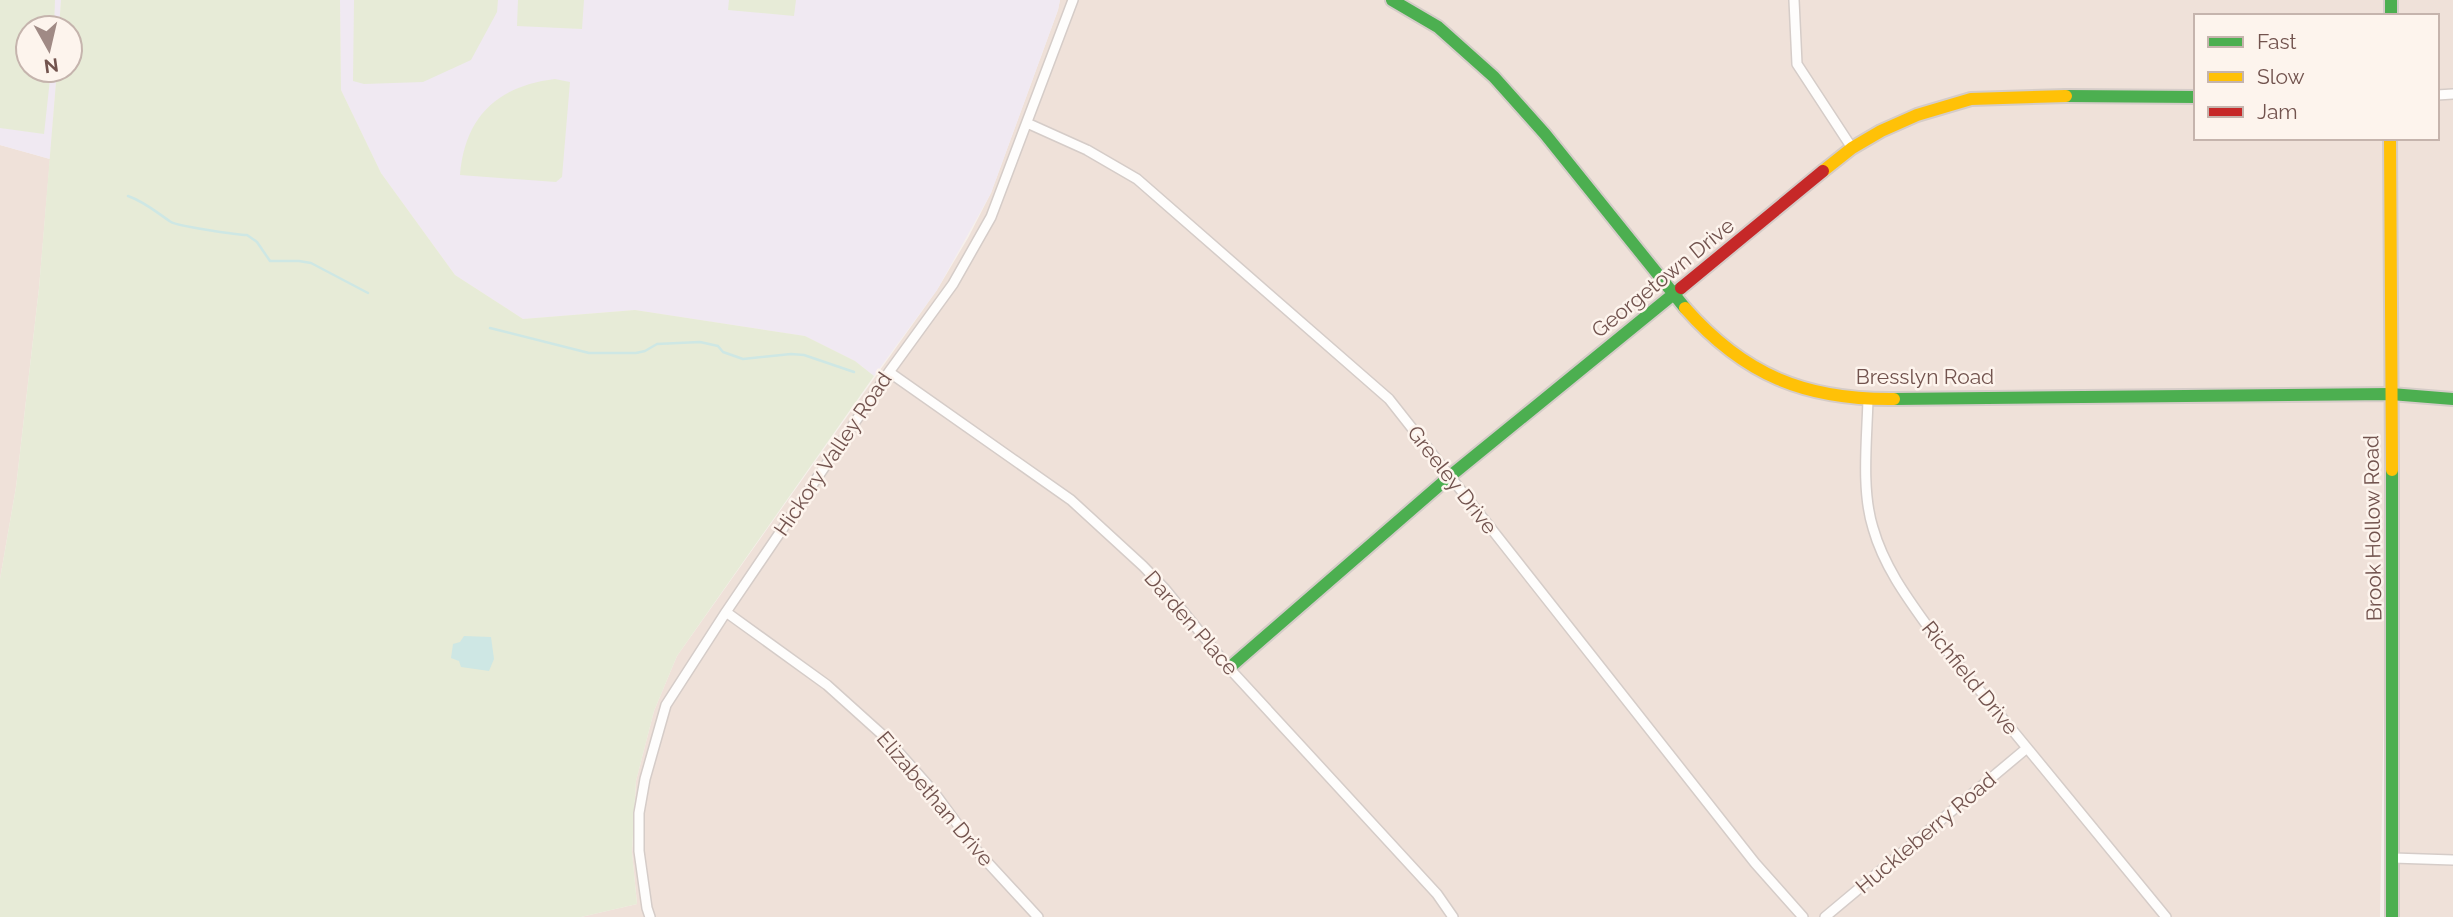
<svg xmlns="http://www.w3.org/2000/svg" width="2453" height="917" viewBox="0 0 2453 917" font-family="Raleway,sans-serif">
	<style>
		.residential { fill: #efe1d9 }
		.education { fill: #f0e9f2 }
		.green { fill: #e7ebd7 }
		.water { fill: #cee7e4 }
		.lines { fill: none; stroke-linecap: round; stroke-linejoin: round }
		.stream { stroke: #cee7e4; stroke-width: 2.5 }
		.street-casing { stroke: #d5ccc8; stroke-width: 12 }
		.fast-casing { stroke: #d5ccc8; stroke-width: 16 }
		.slow-casing { stroke: #d5ccc8; stroke-width: 16 }
		.jam-casing { stroke: #d5ccc8; stroke-width: 16 }
		.street { stroke: #fefdfc; stroke-width: 9 }
		.fast { stroke: #4caf50; stroke-width: 12 }
		.slow { stroke: #ffc107; stroke-width: 12 }
		.jam { stroke: #c62828; stroke-width: 12 }
		.labels { text-anchor: middle; stroke-width: 5; stroke-linejoin: round; paint-order: stroke }
		.street-label { font-size: 21px; fill: #72534e; stroke: #fdf4ed }
	</style>
	<rect width="100%" height="100%" fill="#f6f0eb"/>
	<!-- residential -->
	<path class="residential" d="M1060 0H2397L2396 16H2196V138H2394L2380 917H581L637 904 632 852 636 781 654 711 677 656 937 290 968 238 991 193 1058 10Z
		M2398 0H2453V917H2400L2398 138H2437V16H2398Z
		M0 145 50 159 39 288 16 487 0 579Z"/>
	<!-- education -->
	<path class="education" d="M0 0H61L59 28H28V70H57L50 159 0 145Z
		M340 0H1060L1058 10 991 193 937 290 874 376 855 361 805 336 635 310 523 319 455 275 381 173 341 90Z"/>
	<!-- green -->
	<path class="green" d="M0 0H55L54 28H28V70H51L44 134 0 128Z
		M61 0H340L341 90 381 173 455 275 523 319 635 310 805 336 855 361 874 376 677 656 654 711 636 781 632 852 637 904 581 917H0V579L16 487 39 288 57 70H70V28H59Z
		M354 0H498L497 12 471 60 423 82 364 84 353 81Z
		M518 0H584L582 29 517 26Z
		M729 0H796L794 16 728 10Z
		M555 79 570 82 562 177 556 182 460 175C465 116 498 86 555 79Z"/>
	<!-- water -->
	<path class="water" d="M464 636 491 637 494 659 489 671 461 667 459 661 451 658 453 644 460 642Z"/>
	<g class="lines">
		<!-- stream -->
		<path class="stream" d="M128 196C145 202 156 212 171 222 177 226 238 235 247 235L257 242 270 261H299L311 263 368 293
			M490 328 589 353H636L645 351 657 344 700 342 718 346 723 352 743 359 791 354 804 355 854 372"/>
		<defs>
			<path id="street" d="M1794 0 1797 64 1852 148
				M2437 95 2453 94
				M1027 123 1087 150 1137 179 1389 399 1755 863 1803 917
				M889 372 1071 500 1143 566 1165 589 1229 668 1437 894 1453 917
				M1868 399C1867 439 1861 490 1873 528 1884 567 1908 599 1931 631L2166 917
				M726 612 827 685 887 739 933 791 978 852 1038 917
				M2393 858 2453 860
				M650 917 647 908 639 851V813L645 779 666 705 726 612 889 372 953 284 991 217 1073 0
				M1825 917 2027 748"/>
			<path id="fast" d="M1392 0 1438 27 1494 77 1545 134 1685 308
				M2391 0V16
				M2066 96 2196 97
				M1894 399 2391 394 2453 399
				M1229 668 1449 477 1681 288
				M2392 917V470"/>
			<path id="slow" d="M2390 138 2392 470
				M1823 171 1852 148 1881 131 1917 115 1971 99 2066 96
				M1685 308C1744 375 1805 400 1894 399"/>
			<path id="jam" d="M1681 288 1823 171"/>
		</defs>
		<!-- street casing -->
		<use href="#street" class="street-casing"/>
		<!-- fast casing -->
		<use href="#fast" class="fast-casing"/>
		<!-- slow casing -->
		<use href="#slow" class="slow-casing"/>
		<!-- jam casing -->
		<use href="#jam" class="jam-casing"/>
		<!-- street -->
		<use href="#street" class="street"/>
		<!-- fast -->
		<use href="#fast" class="fast"/>
		<!-- slow -->
		<use href="#slow" class="slow"/>
		<!-- jam -->
		<use href="#jam" class="jam"/>
	</g>
	<g class="labels">
		<!-- street labels -->
		<g class="street-label">
			<text transform="translate(1663 278) rotate(-39)" y="7">Georgetown Drive</text>
			<text x="1925" y="384">Bresslyn Road</text>
			<text transform="translate(833 454) rotate(-56)" y="7">Hickory Valley Road</text>
			<text transform="translate(1452 480) rotate(52)" y="7">Greeley Drive</text>
			<text transform="translate(2373 528) rotate(-91)" y="7">Brook Hollow Road</text>
			<text transform="translate(1191 623) rotate(49)" y="7">Darden Place</text>
			<text transform="translate(1970 678) rotate(51)" y="7">Richfield Drive</text>
			<text transform="translate(935 799) rotate(50)" y="7">Elizabethan Drive</text>
			<text transform="translate(1926 833) rotate(-40)" y="7">Huckleberry Road</text>
		</g>
	</g>
	<!-- legend -->
	<rect x="2194" y="14" width="245" height="126" fill="#fdf4ed" stroke="#c5b4ad" stroke-width="2"/>
	<rect x="2208" y="37" width="35" height="10" fill="#4caf50" stroke="#c5b4ad" stroke-width="2"/>
	<text x="2257" y="49" font-size="21" fill="#72534e">Fast</text>
	<rect x="2208" y="72" width="35" height="10" fill="#ffc107" stroke="#c5b4ad" stroke-width="2"/>
	<text x="2257" y="84" font-size="21" fill="#72534e">Slow</text>
	<rect x="2208" y="107" width="35" height="10" fill="#c62828" stroke="#c5b4ad" stroke-width="2"/>
	<text x="2257" y="119" font-size="21" fill="#72534e">Jam</text>
	<!-- north arrow -->
	<g transform="translate(49 49) rotate(172)"><circle r="33" fill="#fdf4ed" stroke="#c5b4ad" stroke-width="2"/>
	<path d="M0-5L12 26L0 18L-12 26Z" fill="#a08a85"/>
	<text y="-10" font-size="19" font-weight="bold" text-anchor="middle" fill="#72534e">N</text>
	</g>
</svg>
